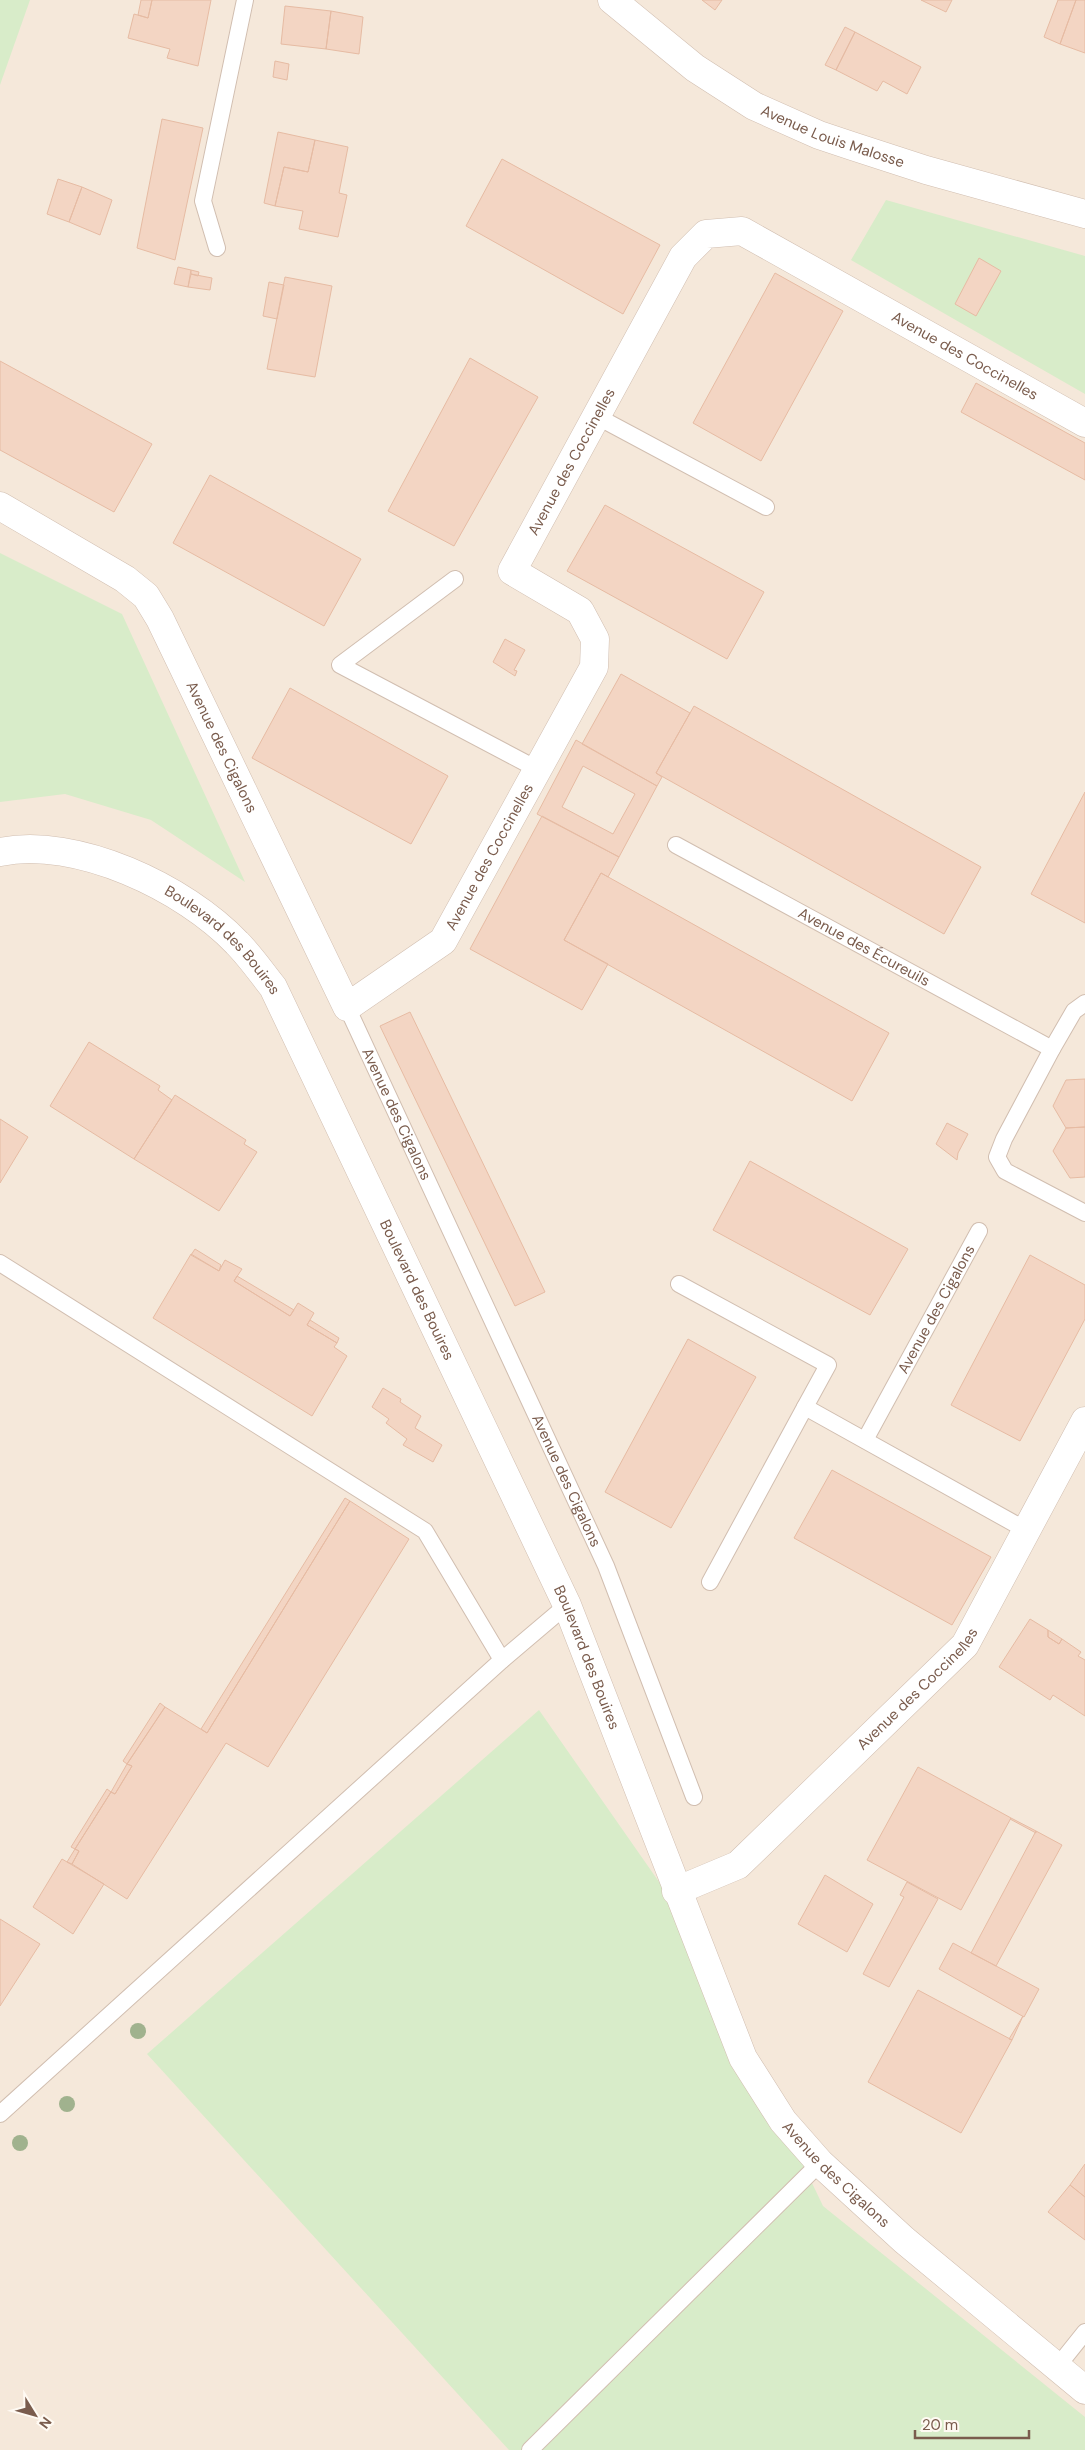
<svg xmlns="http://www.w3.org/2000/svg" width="1085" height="2450" viewBox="0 0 1085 2450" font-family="'DM Sans',sans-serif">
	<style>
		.residential { fill: #f5e8da }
		.green { fill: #d8ecc9 }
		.building { fill: #f3d5c3; stroke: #e6bba3; fill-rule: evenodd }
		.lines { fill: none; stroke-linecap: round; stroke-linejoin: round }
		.service-casing { stroke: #d1beb0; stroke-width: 18 }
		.minor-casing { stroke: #d1beb0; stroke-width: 29 }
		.tertiary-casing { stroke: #d1beb0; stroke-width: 29 }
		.service { stroke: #fff; stroke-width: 16 }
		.minor { stroke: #fff; stroke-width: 28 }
		.tertiary { stroke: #fff; stroke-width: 28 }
		.tree { fill: #a0b28e }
		.labels { text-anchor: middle; stroke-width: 4; stroke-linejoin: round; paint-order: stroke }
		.street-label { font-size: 15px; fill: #7a5c4d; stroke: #fffaf3 }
	</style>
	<rect width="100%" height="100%" fill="#fdf6ec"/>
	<!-- residential -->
	<path class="residential" d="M0 0H1085V2450H0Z"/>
	<!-- green -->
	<path class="green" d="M0 0H30L0 85Z
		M886 200 1085 256V394L851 260Z
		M0 553 122 614 245 882 151 820 65 794 0 802Z
		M539 1710 687 1922 823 2206 1085 2417V2450H509L147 2054Z"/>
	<!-- building -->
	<path class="building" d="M141 0H152L148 18 138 15Z
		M152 0H211L198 66 167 58 170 49 128 38 134 14 148 18Z
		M702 0H722L715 10Z
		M921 0H952L946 12Z
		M1058 0H1076L1060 44 1044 37Z
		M1076 0H1085V53L1060 44Z
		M285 6 331 11 326 49 281 44Z
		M331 11 363 17 359 54 326 49Z
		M845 27 855 32 836 70 825 65Z
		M855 32 921 67 907 94 883 81 877 91 836 70Z
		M275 61 289 64 287 80 273 77Z
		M162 119 203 128 175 260 137 248Z
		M278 132 315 140 308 172 284 167 275 206 264 203Z
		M315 140 348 147 339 193 347 195 338 237 299 229 303 211 275 206 284 167 308 172Z
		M502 159 660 245 623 314 466 226Z
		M58 179 82 187 69 222 47 214Z
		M82 187 112 200 100 235 69 222Z
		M979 258 1001 271 976 316 955 304Z
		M178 267 191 270 188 287 174 284Z
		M191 270 199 272 198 276 191 274Z
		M775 273 843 311 761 461 693 423Z
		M191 274 212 278 210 290 188 287Z
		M285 277 332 286 315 377 267 369Z
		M269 282 284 285 277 319 263 316Z
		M470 358 538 397 454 546 388 511Z
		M0 361 152 444 114 512 0 450Z
		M976 383 1085 443V480L961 412Z
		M210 475 361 559 324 626 173 543Z
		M605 505 764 592 727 659 567 571Z
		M505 639 525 650 514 670 517 671 515 676 493 662Z
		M621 674 690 713 656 773 662 777 657 786 582 744Z
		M290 688 448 776 411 844 252 758Z
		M694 706 981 867 944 934 656 773Z
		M576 740 657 786 619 857 537 814ZM583 766 635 794 613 834 562 807Z
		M1085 792V923L1031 894Z
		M542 816 619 857 608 877 601 873 564 940 608 964 582 1010 470 949Z
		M601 873 889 1033 852 1101 564 940Z
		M410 1012 545 1292 515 1306 380 1026Z
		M89 1042 160 1086 158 1090 172 1100 134 1159 50 1106Z
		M1085 1079V1127L1066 1128 1053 1106 1066 1080Z
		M175 1095 246 1140 244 1144 257 1152 219 1211 134 1159Z
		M0 1119 28 1137 0 1183Z
		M947 1123 968 1134 958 1153 957 1160 936 1144Z
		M1085 1127V1177L1070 1178 1053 1151 1066 1128Z
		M750 1161 908 1249 870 1315 713 1230Z
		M195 1249 221 1265 219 1271 191 1255Z
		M191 1254 219 1271 225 1260 242 1269 234 1281 290 1316 298 1303 314 1313 307 1325 337 1343 334 1347 347 1356 312 1416 153 1318Z
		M1030 1255 1085 1285V1319L1020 1441 951 1405Z
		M237 1276 294 1310 290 1316 234 1281Z
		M310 1320 339 1338 337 1343 307 1325Z
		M688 1339 756 1377 671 1528 605 1492Z
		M383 1388 401 1399 400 1402 421 1416 415 1428 442 1445 433 1462 403 1445 407 1439 386 1423 389 1419 372 1407Z
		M832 1470 991 1557 952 1625 794 1538Z
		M345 1498 350 1501 207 1733 201 1729Z
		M350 1501 409 1539 268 1767 226 1743 127 1899 72 1864 79 1851 75 1849 111 1792 115 1794 132 1766 127 1764 165 1707 207 1733Z
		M1030 1619 1048 1630V1637L1059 1644 1062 1639 1081 1652 1078 1656 1085 1660V1716L1053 1695 1050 1700 999 1667Z
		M1048 1630 1062 1639 1059 1644 1048 1637Z
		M160 1703 165 1707 127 1764 123 1761Z
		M127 1764 132 1766 115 1794 111 1792Z
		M918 1767 1011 1818 961 1910 867 1860Z
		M107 1789 111 1792 75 1849 71 1847Z
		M1011 1818 1036 1831V1833L1010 1819Z
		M1036 1831 1062 1845 996 1966 971 1953Z
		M75 1849 79 1851 72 1864 67 1862Z
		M62 1859 104 1884 73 1934 33 1907Z
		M825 1875 873 1904 847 1952 798 1924Z
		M907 1882 938 1899 889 1987 863 1974 904 1897 900 1895Z
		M0 1919 40 1944 0 2006Z
		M953 1943 1039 1989 1024 2017 939 1969Z
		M918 1990 1012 2040 961 2133 868 2082Z
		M1023 2016 1012 2040 1009 2039Z
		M1085 2164V2197L1070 2185Z
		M1070 2185 1085 2197V2240L1048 2212Z"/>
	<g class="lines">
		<defs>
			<g id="service">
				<path d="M217 248 203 201 245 0"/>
				<path d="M596 416 766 507"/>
				<path d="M455 579 340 665 537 769"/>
				<path id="s1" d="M676 845 1052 1049"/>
				<path d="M1085 1003 1074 1011 1052 1049 1004 1139 997 1157 1005 1171 1085 1213"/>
				<path id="s2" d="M347 1007 606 1566 694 1797"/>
				<path d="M0 1263 425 1531 502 1660"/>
				<path d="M679 1284 828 1365 805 1407 1026 1530"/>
				<path id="s3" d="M865 1440 979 1231"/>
				<path d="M710 1582 805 1407"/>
				<path d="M0 2114 502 1660 567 1605"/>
				<path d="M1057 2367 1085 2332"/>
				<path d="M530 2450 820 2163"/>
			</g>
			<g id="minor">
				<path id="s4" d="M0 506 125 579 146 596 160 619 347 1007 443 941 594 667 595 639 580 611 512 571 683 257 706 234 742 231 1085 423"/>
				<path id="s5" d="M0 852C76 836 185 888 237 943 250 956 261 972 273 987L567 1605 743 2058 783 2121 820 2163 904 2240 1085 2390"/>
				<path id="s6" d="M676 1891 738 1865 965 1645 1085 1421"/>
			</g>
			<g id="tertiary">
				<path id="s7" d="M612 0 695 68 754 106 819 135 852 146 926 170 1085 214"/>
			</g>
		</defs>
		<!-- service casing -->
		<use href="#service" class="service-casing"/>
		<!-- minor casing -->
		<use href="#minor" class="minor-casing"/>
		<!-- tertiary casing -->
		<use href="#tertiary" class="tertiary-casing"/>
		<!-- service -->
		<use href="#service" class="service"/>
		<!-- minor -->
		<use href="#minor" class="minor"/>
		<!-- tertiary -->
		<use href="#tertiary" class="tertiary"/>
	</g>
	<!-- trees -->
	<g class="tree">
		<circle cx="138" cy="2031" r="8"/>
		<circle cx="67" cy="2104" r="8"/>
		<circle cx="20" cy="2143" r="8"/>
	</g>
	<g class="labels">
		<!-- street labels -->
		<g class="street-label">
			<text dy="5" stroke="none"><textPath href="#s7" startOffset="262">Avenue Louis Malosse</textPath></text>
			<text dy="5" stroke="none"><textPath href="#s4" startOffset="1879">Avenue des Coccinelles</textPath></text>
			<text dy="5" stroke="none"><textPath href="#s4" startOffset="1322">Avenue des Coccinelles</textPath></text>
			<text dy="5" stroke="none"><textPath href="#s4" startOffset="341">Avenue des Cigalons</textPath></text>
			<text dy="5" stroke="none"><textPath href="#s4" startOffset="842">Avenue des Coccinelles</textPath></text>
			<text dy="5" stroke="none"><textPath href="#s5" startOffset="250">Boulevard des Bouires</textPath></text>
			<text dy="5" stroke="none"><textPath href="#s1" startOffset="214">Avenue des Écureuils</textPath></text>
			<text dy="5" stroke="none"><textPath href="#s2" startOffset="118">Avenue des Cigalons</textPath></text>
			<text dy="5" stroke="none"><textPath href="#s5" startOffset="655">Boulevard des Bouires</textPath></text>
			<text dy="5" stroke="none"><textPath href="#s3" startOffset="149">Avenue des Cigalons</textPath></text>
			<text dy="5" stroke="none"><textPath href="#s2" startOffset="522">Avenue des Cigalons</textPath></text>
			<text dy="5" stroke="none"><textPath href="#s5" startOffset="1060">Boulevard des Bouires</textPath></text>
			<text dy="5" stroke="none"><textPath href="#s6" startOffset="319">Avenue des Coccinelles</textPath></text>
			<text dy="5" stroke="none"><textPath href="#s5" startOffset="1640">Avenue des Cigalons</textPath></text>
		</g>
	</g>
	<!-- north arrow -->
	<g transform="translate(35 2415) rotate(127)" stroke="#fffaf3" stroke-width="4" paint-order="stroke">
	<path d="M0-4L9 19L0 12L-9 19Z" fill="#7a5c4d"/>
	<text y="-8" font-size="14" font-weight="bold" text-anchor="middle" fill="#7a5c4d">N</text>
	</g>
	<!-- scale -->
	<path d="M915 2430v8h114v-8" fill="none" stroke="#7a5c4d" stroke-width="2.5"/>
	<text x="922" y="2430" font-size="15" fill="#7a5c4d" stroke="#fffaf3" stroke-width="4" paint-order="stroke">20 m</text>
</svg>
